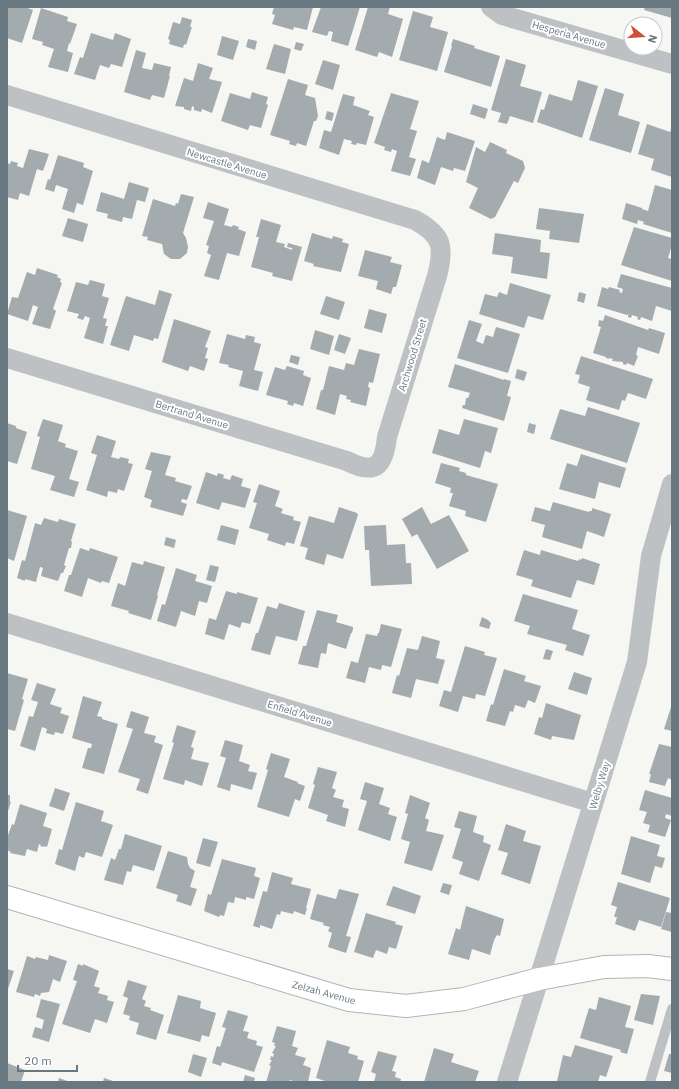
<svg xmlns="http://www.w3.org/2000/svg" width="679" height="1089" viewBox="0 0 679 1089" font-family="'IBM Plex Sans',sans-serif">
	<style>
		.building { fill: #a3abaf }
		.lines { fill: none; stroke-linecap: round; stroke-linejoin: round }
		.secondary-casing { stroke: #b0b5b9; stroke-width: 24 }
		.lane { stroke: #bdc1c4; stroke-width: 10 }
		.street { stroke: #bdc1c4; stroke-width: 20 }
		.secondary { stroke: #fff; stroke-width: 22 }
		.labels { text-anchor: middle; stroke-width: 4; stroke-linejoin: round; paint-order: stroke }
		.street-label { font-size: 10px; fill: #687881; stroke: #fff }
	</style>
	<rect width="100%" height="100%" fill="#f6f6f3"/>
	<!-- building -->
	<path class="building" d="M7 7H25L33 10 22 43 7 38Z
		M274 7H313L307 30 294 27 293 30 272 24 275 15 272 14Z
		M321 7H360L348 46 331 41 333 32 329 31 327 36 312 32Z
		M368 7H390L388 14 403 19 392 57 379 52 377 57 355 50Z
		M645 7H672V18L644 10Z
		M41 8 68 17 67 21 77 24 70 44 69 43 67 51 73 53 68 72 48 67 54 49 42 45 43 42 32 39Z
		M413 11 433 17 430 27 448 32 437 71 399 60Z
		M182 17 192 20 190 27H192L186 45 184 44 183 48 169 44 170 40 168 39 173 22 180 24Z
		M91 33 113 40 115 33 131 39 122 67 111 64 109 68 100 65 95 80 74 74 80 57 83 58Z
		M222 36 239 41 233 60 217 55Z
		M248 39 257 41 255 50 246 47Z
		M453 39 475 46 474 48 500 56 491 87 444 72 452 46H451Z
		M296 42 304 44 301 51 294 49Z
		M274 44 291 49 285 74 266 69Z
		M136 50 146 53 142 68 152 70 154 63 171 67 169 76H170L164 98 152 95 150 100 124 92Z
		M506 59 526 65 520 86 542 92 533 123 510 116 507 124 498 122 501 113 491 110Z
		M323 60 340 65 333 90 315 84Z
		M198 63 213 68 209 79 222 82 212 113 202 109 201 112 194 110V107L192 106 191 111 184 109V107L175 106 184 78 193 81Z
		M288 79 308 85 305 95 315 98 318 116 316 121H314L306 146 297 143 296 146 289 144 290 141 270 135Z
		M578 80 598 86 582 138 537 122 541 109 544 110 549 94 572 101Z
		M605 88 624 94 618 115 640 122 631 153 589 140Z
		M252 92 268 97 266 104 268 105 261 128 250 125 248 130 221 121 230 93 250 99Z
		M391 93 419 101 410 129 417 131 409 157 416 159 410 176 391 171 397 151 392 149 391 152 384 150 385 147 374 143Z
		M343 94 355 97 353 105 370 111 368 115 374 117 366 145 357 143 356 145 351 144 352 141 344 139 339 155 319 148 324 130 331 132Z
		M473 104 488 109 485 119 470 114Z
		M327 111 334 113 332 121 325 119Z
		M647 124 670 132 672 127V177L651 170 654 159 638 154Z
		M447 132 475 141 465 171 454 168 453 171 441 167 435 185 417 178 422 160 429 163 437 137 445 140Z
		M490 142 507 150 506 153 523 161 525 168 518 183 514 181 495 217 491 219 469 208 478 188 466 182 476 147 485 152Z
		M29 149 49 154 43 171 37 169 29 196 20 193 18 200 7 197V163L10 164 11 161 18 163 17 166 23 168Z
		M58 155 84 163 83 167 93 171 83 205 77 203 74 213 62 209 68 189 56 185 54 192 45 189 48 179 50 180Z
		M129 182 149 188 145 202 137 200 132 219 123 217 122 222 107 218 108 214 96 211 101 192 124 199Z
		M655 185 672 190V233L643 224 644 222 638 220 637 224 622 219 626 203 642 208V209L648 211Z
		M181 194 194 197 183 233 186 238 188 247 187 253 180 259H171L164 254 162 244 147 240 148 237 142 236 153 199 175 206 176 203 178 204Z
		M208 202 229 209 224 225 232 227 233 225 239 227 238 229 246 232 239 256 227 253 219 280 204 276 211 255 207 253 209 246 206 245 214 221 203 218Z
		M539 208 584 214 579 243 549 239 550 231 536 229Z
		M68 218 88 224 83 242 62 236Z
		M261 219 281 225 276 242 285 244 284 247 292 250V248L287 247 288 243 302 247 292 281 272 276 273 273 251 267 259 237H256Z
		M634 227 672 238V245L668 258 672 259V281L621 265Z
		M312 233 332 239 333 236 343 239 342 242 349 244 341 272 313 266 314 264 304 261Z
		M495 233 541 240 540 252 550 253 547 279 511 273 513 257 492 254Z
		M365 250 392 257 390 262 402 265 396 287H393L391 294 376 289 378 281 358 276Z
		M37 268 58 275 57 277 61 279 60 282 62 283 53 309 56 311 50 329 32 324 38 307 33 305 28 321 7 314 12 297 18 298 27 272 35 275Z
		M621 274 672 288V311L656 306 652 321 641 317 640 320 637 319 638 317 632 315 631 318 628 317V314L627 315 597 306 602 287 608 289 609 287 620 290 619 292 622 293 623 289 617 287Z
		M90 280 105 284 102 296 109 298 103 318 107 319 105 326H108L103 344 84 338 90 318 85 316 83 320 77 318 79 314 67 311 76 282 88 285Z
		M510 283 551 295 543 320 528 316 524 328 479 314 485 294 497 297 499 292 507 295Z
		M159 290 172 294 158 339 154 338 153 341 134 335 129 351 110 345 126 296 155 305Z
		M579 292 586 294 584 303 577 301Z
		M326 296 345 302 339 320 320 314Z
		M369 309 387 314 382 333 364 328Z
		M605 315 648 330 649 328 665 333 659 354 638 347 636 355 638 356 634 366 627 363 626 365 623 364V362L612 361 613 359 609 358V359L606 358V357L593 353 601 327 598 326 599 320 603 321Z
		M174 319 211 331 205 347 208 348 205 358 208 359 204 371 190 366 188 371 162 362Z
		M469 320 482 324 476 341 483 344 486 335 493 337 496 327 520 334 508 373 457 358Z
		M315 330 334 336 329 355 310 349Z
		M227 334 245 339 246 335 255 337 254 342 261 344 254 370 263 372 258 391 239 386 243 371 228 367 229 365 219 363Z
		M339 334 351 338 345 354 334 350Z
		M359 349 380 354 373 383 369 382 368 387 370 388 366 406 350 402 351 400 346 399 347 396 340 394 335 415 316 409 321 390H323L329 366 344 370 346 363 354 365Z
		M291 355 300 357 298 365 289 362Z
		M581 356 653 379 646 399 628 393 625 401 622 400 619 410 586 400 590 387 578 383 580 375 575 374Z
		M455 364 504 380V379L511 381 507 396 511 397 504 421 462 408 463 405H465L466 398H468L470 393 448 387Z
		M287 366 304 371 303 375 311 378 303 406 294 403 293 406 287 404 288 401 266 395 275 367 285 370Z
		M517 369 527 372 524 381 515 378Z
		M588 407 640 423 627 463 550 439 560 409 585 416Z
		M43 419 63 425 58 441 66 444 65 447 78 451 69 479 79 482 74 497 50 490 55 476 31 469 40 437 37 436Z
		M464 419 498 428 491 453 485 451 480 468 432 453 439 429 459 435Z
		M7 423 16 426V428L27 432 17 464 7 461Z
		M529 423 536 425 534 434 527 432Z
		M97 435 116 441 111 457 119 459 120 457 129 459 128 463 133 464 124 491 118 489 117 493 108 491 107 497 86 490 97 455 91 453Z
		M151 452 171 456 165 475 176 478 175 481 192 486 187 500 182 499 181 502 187 504 183 516 150 507 152 500 144 497 152 471 145 469Z
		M581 454 626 468 620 488 599 482 595 499 559 489 567 463 577 466Z
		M441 463 460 468 459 471 466 473V475L498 484 486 522 465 516 466 511 449 506 453 493H450L451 488 435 483Z
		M206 472 217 476 218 473 224 475 223 478 230 480 232 475 243 479 241 486 251 489 245 508 222 502 219 510 196 503Z
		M259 484 280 491 275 506 283 509 281 513 294 517 293 520 301 522 294 544 286 542 285 546 267 540 269 534 249 528 257 503 253 502Z
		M553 502 589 512V511H592V508L611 514 604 537 587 531 582 549 542 537 545 525 531 521 535 507 550 511Z
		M339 507 357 513 358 515 343 559 327 554 324 565 305 559 308 548 300 546 309 516 334 523Z
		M422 507 431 524 449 515 469 551 437 569 417 534 412 537 402 519Z
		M7 510 27 516 14 561 7 558Z
		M44 518 58 522 59 519 76 524 71 541 72 542 71 548H69L64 565 66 566 63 573H61L58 581 41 576 43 568 40 567 36 582 25 579V581L17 578 22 560 25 561 35 523 41 525Z
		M221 525 239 530 235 545 217 540Z
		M386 525 387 545 405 544 406 563H411L412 584 371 586 369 550H365L364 526Z
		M166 537 176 540 174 548 164 545Z
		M80 548 89 551 90 548 118 557 109 583 102 581 101 583 88 578 82 597 64 591 69 575H71Z
		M524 550 540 555 541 550 578 561 579 559 581 560 582 558 600 564 594 585 577 580 571 598 531 586 533 580 516 575Z
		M144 561 165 567 157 595 158 596 151 620 128 613 129 611 111 606 118 583 125 586 132 562 143 565Z
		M210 565 219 567 215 582 206 580Z
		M176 568 197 575 195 581 212 586 207 603 199 601 195 616 181 611 176 627 157 621 162 604 165 605Z
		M226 591 237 594V592L258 598 250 624 242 622 240 628 229 624 224 640 205 634 209 618 216 620Z
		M523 594 578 610 572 629 590 635 583 656 565 650 567 645 527 634 530 626 514 621Z
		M279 603 305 611 297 641 276 636 270 655 251 650 256 633H258L267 606 277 609Z
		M317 610 338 615 336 622 353 627V629L352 633H351L346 649 328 643 326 654 321 653 318 668 298 664 303 646H306Z
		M482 617 488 620 491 623 489 629 479 626Z
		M381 624 402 629 391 667 382 665 381 670 369 667 365 683 346 678 351 661 358 663 366 634 377 636 378 633H379Z
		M422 636 440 641 436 658 445 660 438 684 416 679 411 698 392 693 397 675 399 676 407 648 418 650Z
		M465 646 485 652 484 655 497 658 485 696 476 694 475 699 463 696 458 712 439 706 444 690 451 692Z
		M546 649 553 651 550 660 543 659Z
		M504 669 526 676 524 681 541 686 535 703 528 700 525 708 515 705 513 712 510 711 505 726 486 721 491 704 493 705Z
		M574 672 592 678 587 695 568 689Z
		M7 673 28 679 22 699 24 700 15 731 7 729Z
		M37 683 56 689 50 704 62 708 60 713 69 716 63 734 55 732 54 735 46 733 47 729 42 727 35 751 20 746 29 716 33 717 38 702 31 700Z
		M83 696 102 702 97 716 102 717V719L118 724 104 774 82 768 88 748H91L92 744 72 738Z
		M546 703 581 715 574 740 552 736 551 740 534 734 539 717 542 718Z
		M672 704V731L664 729Z
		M131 711 149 717 144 733 156 736 154 742 163 745 148 794 136 790 140 779 118 772 133 729 126 727Z
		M177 725 196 731 191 747 194 748 191 759 209 763 202 786 185 780 184 785 163 779 174 743 172 742Z
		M225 740 243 745 239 761 250 765 248 771 257 773 252 790 231 784 230 791 217 787 226 758 220 756Z
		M659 744 672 747V780L668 778 665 786 649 782 651 774H649Z
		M271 753 290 759 284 777 298 782 297 783 305 786 300 801 295 799 289 817 257 807 268 770 266 769Z
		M318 767 337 772 332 788 336 790 333 797 344 800 342 807 349 809 345 827 326 821 328 815 308 808 315 785 313 784Z
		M365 782 384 788 379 804 390 808 388 814 397 817 390 841 358 830 367 801 360 799Z
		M55 788 70 793 64 811 49 806Z
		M645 790 672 798V816L666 814 665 818 671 820 665 837 648 832 650 825 643 823 647 812 639 810Z
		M7 795H10V802H11L7 814Z
		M410 795 430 803 425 818 429 820 426 831 444 835 432 871 404 863 410 842 401 839 408 814 405 813Z
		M76 802 104 811 101 821 113 825 102 857 86 852 84 858 79 856 75 871 55 864 59 849 62 850Z
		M20 804 47 813 43 826 52 829 47 847 44 846V847L40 846 41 845 39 844 37 852 27 849 25 856 10 853 11 852 7 850V838L12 824 14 825Z
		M459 811 477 816 473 832 484 836 483 842 491 845 479 881 459 874 463 862 452 858 461 829 454 827Z
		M506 824 526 831 523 841 541 846 530 884 501 874 508 853 498 850Z
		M125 834 162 846 154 871 133 865 131 872 127 871 123 885 104 880 111 858 115 860 119 849H121Z
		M631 836 660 845 657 856 665 858 662 868 655 866 650 883 621 874Z
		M203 838 218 842 210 867 196 863Z
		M168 851 187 857 188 864 190 868 195 871 190 887 197 889 191 906 176 901 178 895 156 888Z
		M222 859 256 868 254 876 260 878 254 899 246 897V900L235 897 234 903 228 902 224 916 220 915 219 917 204 911 208 894 211 895Z
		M272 872 293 878 291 884 311 889 306 908H307L305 915 294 911 293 914 281 911 280 915 277 914 272 929 260 925V928L253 926 263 891 267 892Z
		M618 882 670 898 661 927 639 920 635 931 615 924 617 917H614L617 907 611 905Z
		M443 883 452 885 449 895 440 892Z
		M393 886 421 896 415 914 386 905Z
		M339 889 359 894 346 936 351 937 346 953 328 947 332 933 328 931 330 927 323 925 324 923 310 919 317 894 336 899Z
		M466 906 504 919 500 936 497 935 494 940 490 955 472 949 469 960 448 954 456 928 460 930Z
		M666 912 672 913V932L661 929Z
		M366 913 396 922 395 924 403 926 396 949 389 947 387 954 376 950 373 958 354 952Z
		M49 955 67 961 60 982 53 979 49 992 41 993 40 996 35 994 34 997 16 992 27 956 35 959 36 957 48 960Z
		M78 964 83 966V964L99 971 94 986 100 988 98 993 108 996 107 1000 114 1002 107 1023 95 1019 90 1033 62 1024 77 981 73 980Z
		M7 969 14 971 7 992Z
		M128 980 147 986 142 999 146 1001 144 1006 151 1008 150 1010 164 1015 156 1040 136 1034 139 1023 129 1020 130 1016 123 1014 128 998 123 996Z
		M641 994 660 996 653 1025 634 1020Z
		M178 995 201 1001 200 1008 216 1013 209 1037 202 1035 200 1042 167 1033Z
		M599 997 631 1006 625 1027 634 1029 627 1054 620 1052 621 1050 580 1038 589 1008 596 1010Z
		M41 999 60 1004 49 1042 32 1037 35 1027 42 1029 44 1020 36 1017Z
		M228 1010 248 1016 243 1031 249 1032 247 1038 257 1041 256 1045 263 1047 254 1072 222 1062 221 1066 212 1063 217 1046 220 1047 226 1028 222 1027Z
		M277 1026 296 1031 292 1046 298 1048 295 1055 306 1058 303 1065 311 1068 308 1082H296L290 1080 289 1082H266L271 1066 269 1065 272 1060H270L271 1056 273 1057 274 1054 272 1053 276 1046H274L275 1043 272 1042Z
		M327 1040 350 1047 348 1053 358 1056 357 1059 364 1061 358 1082H328L316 1078Z
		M575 1045 613 1056 606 1077 600 1075 598 1082 557 1081 563 1055 571 1057Z
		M434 1048 454 1054 451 1062 479 1071 475 1082H424Z
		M378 1051 397 1056 392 1071 396 1072 395 1077 401 1079 400 1082H374L376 1074 371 1072Z
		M193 1054 207 1058 201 1077 188 1072Z
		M669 1054H672V1073L664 1071Z
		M7 1063 25 1070 21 1082H7Z
		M245 1075 255 1078 254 1082H243Z
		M59 1078 70 1082H58Z
		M104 1078 116 1082H103Z"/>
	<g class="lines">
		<defs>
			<path id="secondary" d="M7 897 349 1000 406 1006 464 999 539 979 604 967 648 966 672 969"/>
		</defs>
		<!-- secondary casing -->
		<use href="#secondary" class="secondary-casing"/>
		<!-- lane -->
		<path class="lane" d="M650 1082 672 1009"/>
		<!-- street -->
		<path class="street" d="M491 7 502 15 672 64
			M7 95 415 220C442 235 445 246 437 276L387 437C384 465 376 476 347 461L7 358
			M7 623 593 803
			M507 1082 637 662 651 556 672 484"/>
		<!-- secondary -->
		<use href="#secondary" class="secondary"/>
	</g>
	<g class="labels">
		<!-- street labels -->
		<g class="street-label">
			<text transform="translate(569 34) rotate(16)" y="4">Hesperia Avenue</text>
			<text transform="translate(227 163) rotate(17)" y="4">Newcastle Avenue</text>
			<text transform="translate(412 355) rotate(-73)" y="4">Archwood Street</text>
			<text transform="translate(192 414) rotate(17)" y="4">Bertrand Avenue</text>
			<text transform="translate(300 713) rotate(17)" y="4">Enfield Avenue</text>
			<text transform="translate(599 785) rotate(-73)" y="4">Welby Way</text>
			<text transform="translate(324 992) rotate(15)" y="4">Zelzah Avenue</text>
		</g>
	</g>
	<!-- border -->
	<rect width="679" height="1089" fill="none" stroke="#687881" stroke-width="16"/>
	<!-- north arrow -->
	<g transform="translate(643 36) rotate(107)"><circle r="19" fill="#ffffff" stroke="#c3c9cd"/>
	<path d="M0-3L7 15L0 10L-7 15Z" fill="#d04f39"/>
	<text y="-6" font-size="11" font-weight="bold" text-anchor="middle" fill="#687881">N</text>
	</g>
	<!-- scale -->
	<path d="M18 1065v6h59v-6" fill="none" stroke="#687881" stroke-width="2"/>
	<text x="24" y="1065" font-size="12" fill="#687881" stroke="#ffffff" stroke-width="3" paint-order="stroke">20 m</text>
</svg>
